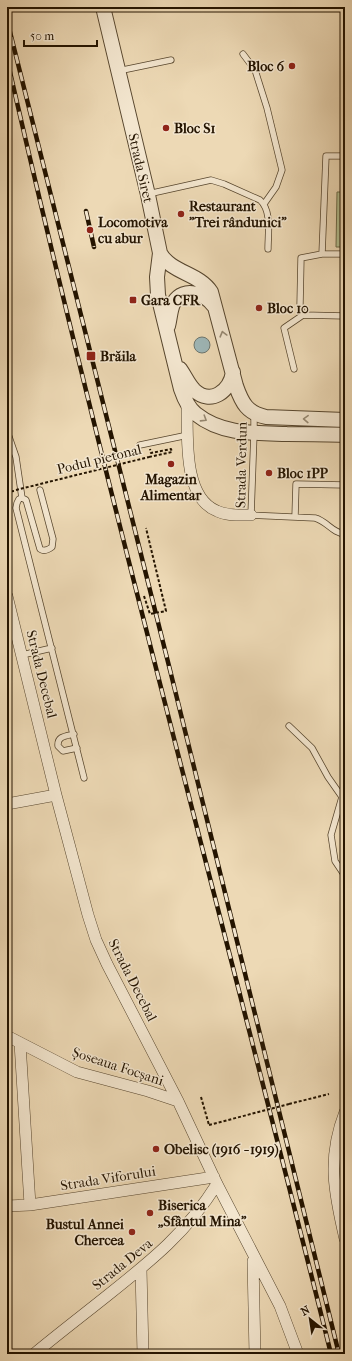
<svg xmlns="http://www.w3.org/2000/svg" width="352" height="1361" viewBox="0 0 352 1361" font-family="'IM FELL French Canon',serif">
	<style>
		.green { fill: #b3c091; stroke: #6c6a48 }
		.water { fill: #9eb7b8; stroke: #6d766e }
		.lines { fill: none; stroke-linecap: round; stroke-linejoin: round }
		.service-casing { stroke: #56452d; stroke-width: 7 }
		.minor-casing { stroke: #56452d; stroke-width: 12 }
		.tertiary-casing { stroke: #56452d; stroke-width: 16 }
		.path { stroke: #241400; stroke-width: 2; stroke-dasharray: 3 2; stroke-linecap: butt }
		.service { stroke: #f3e6cf; stroke-width: 5.5 }
		.minor { stroke: #f3e6cf; stroke-width: 11 }
		.tertiary { stroke: #f3e6cf; stroke-width: 14 }
		.rail-casing { stroke: #241400; stroke-width: 4.5 }
		.rail { stroke: #f3e6cf; stroke-width: 3; stroke-dasharray: 9; stroke-linecap: butt }
		.path-bridge { stroke: #241400; stroke-width: 2; stroke-dasharray: 3 2; stroke-linecap: butt }
		.oneway { stroke: #968872 }
		.poi-dot { fill: #8f2418; stroke: #f3e6cf; stroke-width: 1.5 }
		.labels { text-anchor: middle; stroke-width: 3; stroke-linejoin: round; paint-order: stroke }
		.poi-label { font-size: 14px; font-weight: bold; fill: #241400; stroke: #f3e6cf; text-anchor: start }
		.street-label { font-size: 14px; fill: #241400; stroke: #f3e6cf }
	</style>
	<rect width="100%" height="100%" fill="#edd9b5"/>
	<filter id="stains"><feTurbulence type="fractalNoise" baseFrequency=".005" numOctaves="4"/><feColorMatrix values="0 0 0 0 .2 0 0 0 0 .09 0 0 0 0 .02 0 0 0 .5 -.17"/></filter>
	<radialGradient id="worn" r=".72"><stop offset=".6" stop-color="#630" stop-opacity="0"/><stop offset="1" stop-color="#630" stop-opacity=".3"/></radialGradient>
	<!-- green -->
	<path class="green" d="M337 192H345V247H336Z"/>
	<!-- water -->
	<path class="water" d="M194 345a8 8 0 1 1 16 0a8 8 0 1 1-16 0Z"/>
	<g class="lines">
		<defs>
			<path id="service" d="M243 54 255 70 267 108 282 170 276 187 264 204
				M118 71 171 60
				M148 194 211 180 224 184 260 200C272 211 268 233 268 249
				M322 254 326 156H345
				M303 315 300 305 301 258 322 254H345
				M294 369 284 328 303 315 345 316
				M254 414V433L251 515 315 518C327 521 332 533 345 534
				M7 431 16 457 22 498
				M140 445 188 435
				M40 490 53 539 52 547C48 550 44 552 40 549L26 500 22 498 19 499 17 503 16 508 84 778
				M295 517 296 484 345 485
				M22 655 52 648
				M289 726 312 748 328 777 342 797 331 835 335 861 345 876
				M74 734C66 736 57 736 58 746L63 751 77 748"/>
			<path id="minor" d="M187 403C188 434 182 497 217 511 227 516 240 515 251 515
				M7 596 56 795 88 915 96 940 107 964 178 1101 217 1184 280 1306 298 1354
				M7 804 56 795
				M7 1036 77 1072 148 1091 178 1101
				M20 1043 30 1205
				M345 1112C327 1158 334 1192 345 1239
				M7 1206 30 1205 214 1177
				M253 1261 255 1354
				M141 1269 143 1354
				M34 1354C58 1334 83 1315 108 1295 152 1260 187 1232 217 1184"/>
			<path id="tertiary" d="M103 7 148 195 160 253 157 277 158 295 181 389C184 398 188 408 196 414 222 435 256 433 287 434 306 434 326 434 345 435
				M160 253C171 273 199 273 211 292L236 386C242 403 247 413 266 417L345 420
				M168 326C170 319 170 309 174 302 184 286 205 294 214 306
				M180 369C185 376 188 384 194 390 211 406 230 391 233 372"/>
		</defs>
		<!-- service casing -->
		<use href="#service" class="service-casing"/>
		<!-- minor casing -->
		<use href="#minor" class="minor-casing"/>
		<!-- tertiary casing -->
		<use href="#tertiary" class="tertiary-casing"/>
		<!-- path -->
		<path class="path" d="M7 37 11 52
			M149 457 172 452 171 449 151 453 150 449
			M7 492 14 491
			M144 596 150 614 166 611 146 528
			M201 1097 209 1125
			M289 1104 329 1094"/>
		<!-- service -->
		<use href="#service" class="service"/>
		<!-- minor -->
		<use href="#minor" class="minor"/>
		<!-- tertiary -->
		<use href="#tertiary" class="tertiary"/>
		<defs>
			<path id="rail" d="M7 20 170 670 339 1354
				M7 59C106 493 224 922 331 1354
				M86 211 94 247"/>
		</defs>
		<!-- rail casing -->
		<use href="#rail" class="rail-casing"/>
		<!-- rail -->
		<use href="#rail" class="rail"/>
		<!-- path-bridge -->
		<path class="path-bridge" d="M16 490 149 457
			M209 1125 289 1104"/>
	</g>
	<!-- one-way arrows -->
	<defs><path id="oneway-chevron" d="M-2-3.5L2.5 0L-2 3.5" fill="none" stroke-width="1.6" stroke-linecap="round" stroke-linejoin="round"/></defs>
	<g class="oneway">
		<use href="#oneway-chevron" transform="translate(223 334) rotate(-105)"/>
		<use href="#oneway-chevron" transform="translate(204 419) rotate(32)"/>
		<use href="#oneway-chevron" transform="translate(306 419) rotate(-178)"/>
	</g>
	<!-- markers -->
	<g class="poi-dot">
		<circle cx="292" cy="66" r="4"/>
		<circle cx="166" cy="128" r="4"/>
		<circle cx="181" cy="214" r="4"/>
		<circle cx="90" cy="230" r="4"/>
		<rect x="129" y="296" width="8" height="8" rx="2"/>
		<circle cx="259" cy="308" r="4"/>
		<rect x="86" y="351" width="10" height="10" rx="2"/>
		<circle cx="171" cy="464" r="4"/>
		<circle cx="269" cy="473" r="4"/>
		<circle cx="156" cy="1149" r="4"/>
		<circle cx="150" cy="1213" r="4"/>
		<circle cx="132" cy="1232" r="4"/>
	</g>
	<g class="labels">
		<!-- poi labels -->
		<g class="poi-label">
			<text x="284" y="71" text-anchor="end">Bloc 6</text>
			<text x="174" y="133">Bloc S1</text>
			<text x="189" y="211">Restaurant<tspan x="189" dy="16">"Trei rândunici"</tspan></text>
			<text x="98" y="227">Locomotiva<tspan x="98" dy="16">cu abur</tspan></text>
			<text x="141" y="305">Gara CFR</text>
			<text x="267" y="313">Bloc 10</text>
			<text x="100" y="361">Brăila</text>
			<text x="277" y="478">Bloc 1PP</text>
			<text x="171" y="484" text-anchor="middle">Magazin<tspan x="171" dy="16">Alimentar</tspan></text>
			<text x="164" y="1154">Obelisc (1916 - 1919)</text>
			<text x="158" y="1210">Biserica<tspan x="158" dy="16">„Sfântul Mina"</tspan></text>
			<text x="124" y="1229" text-anchor="end">Bustul Annei<tspan x="124" dy="16">Chercea</tspan></text>
		</g>
		<!-- street labels -->
		<g class="street-label">
			<text transform="translate(141 168) rotate(77)" y="5">Strada Siret</text>
			<text transform="translate(99 459) rotate(-14)" y="5">Podul pietonal</text>
			<text transform="translate(241 465) rotate(-89)" y="5">Strada Verdun</text>
			<text transform="translate(42 674) rotate(76)" y="5">Strada Decebal</text>
			<text transform="translate(133 980) rotate(63)" y="5">Strada Decebal</text>
			<text transform="translate(118 1066) rotate(18)" y="5">Șoseaua Focșani</text>
			<text transform="translate(108 1178) rotate(-9)" y="5">Strada Viforului</text>
			<text transform="translate(122 1264) rotate(-39)" y="5">Strada Deva</text>
		</g>
	</g>
	<!-- margin -->
	<rect width="352" height="1361" fill="none" stroke="#edd9b5" stroke-width="24"/>
	<rect x="8" y="8" width="336" height="1345" fill="none" stroke="#241400" stroke-width="2"/>
	<rect x="12" y="12" width="328" height="1337" fill="none" stroke="#241400"/>
	<!-- north arrow -->
	<g transform="translate(310 1319) rotate(330)" stroke="#f3e6cf" stroke-width="3" paint-order="stroke">
	<path d="M0-3L7 15L0 10L-7 15Z" fill="#241400"/>
	<text y="-6" font-size="11" font-weight="bold" text-anchor="middle" fill="#241400">N</text>
	</g>
	<!-- scale -->
	<path d="M24 40v6h73v-6" fill="none" stroke="#241400" stroke-width="2"/>
	<text x="30" y="40" font-size="12" fill="#241400" stroke="#f3e6cf" stroke-width="3" paint-order="stroke">50 m</text>
	<rect width="100%" height="100%" filter="url(#stains)"/>
	<rect width="100%" height="100%" fill="url(#worn)"/>
</svg>
